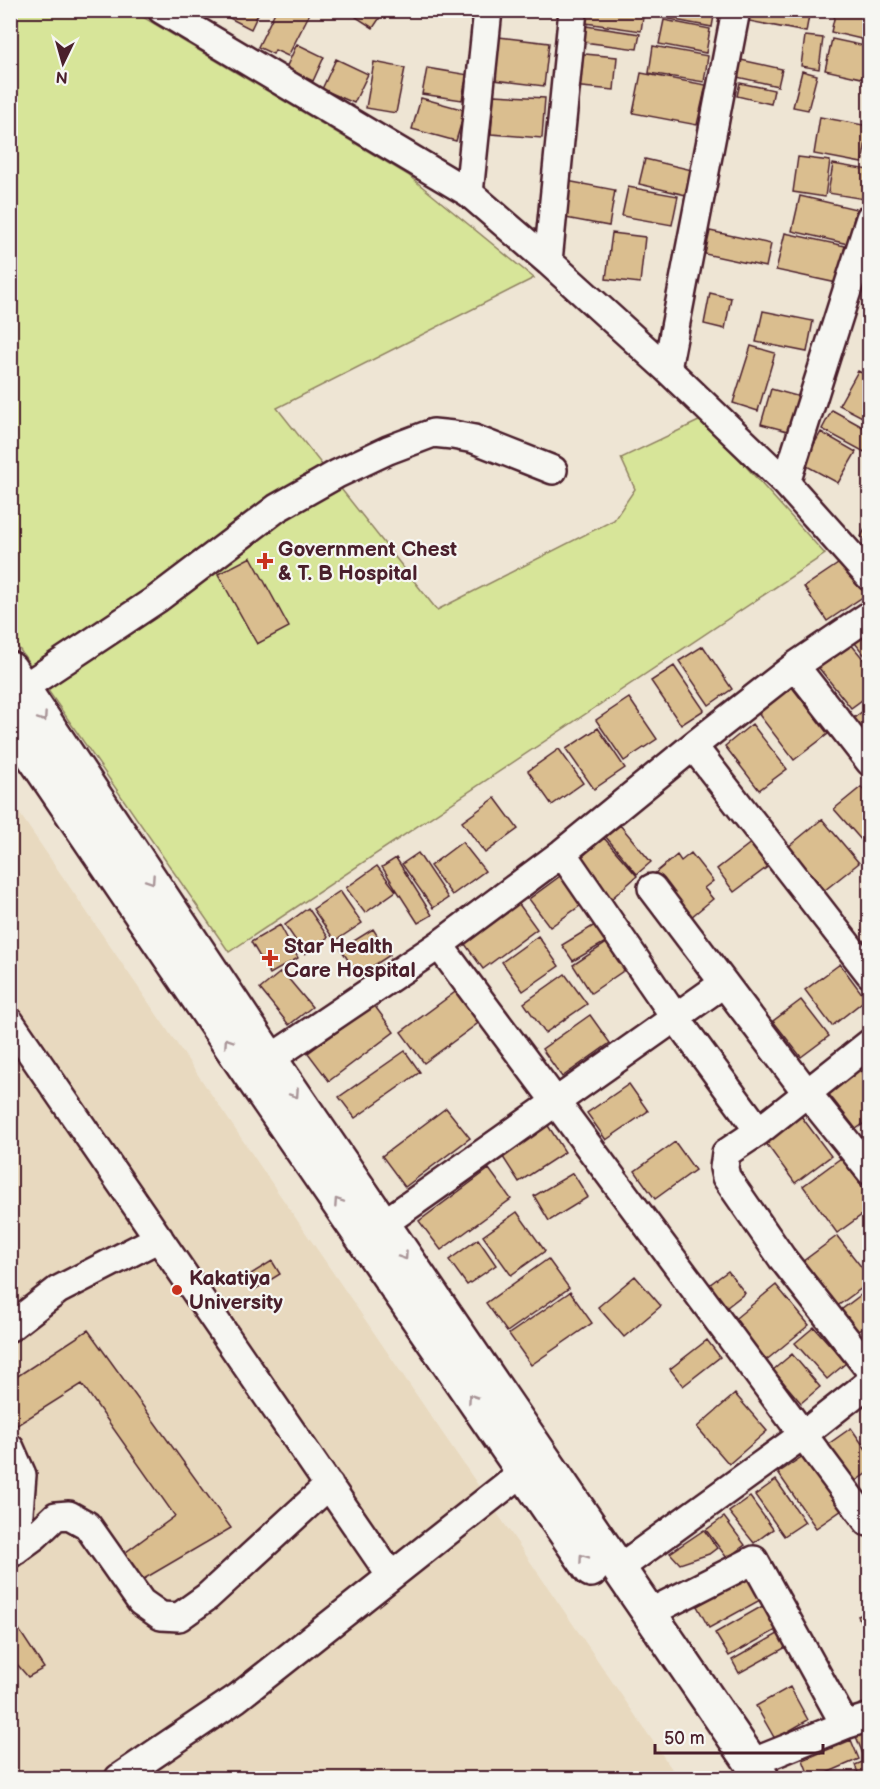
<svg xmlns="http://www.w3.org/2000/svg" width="880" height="1789" viewBox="0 0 880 1789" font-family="'Balsamiq Sans',sans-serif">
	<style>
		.built { fill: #e8d9bf }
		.green { fill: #d7e599; stroke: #908262; stroke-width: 1.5 }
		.building { fill: #dabe8f; stroke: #4a1f2b; stroke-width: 1.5 }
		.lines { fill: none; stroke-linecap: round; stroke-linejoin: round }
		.minor-casing { stroke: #4a1f2b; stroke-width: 32 }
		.highway-casing { stroke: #4a1f2b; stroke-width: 38 }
		.minor { stroke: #f6f6f2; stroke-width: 27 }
		.highway { stroke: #f6f6f2; stroke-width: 33 }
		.oneway { stroke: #a99598 }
		.poi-dot { fill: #c8321e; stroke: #f6f6f2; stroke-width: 2 }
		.labels { text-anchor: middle; stroke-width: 4.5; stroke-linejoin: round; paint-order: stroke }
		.poi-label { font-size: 21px; font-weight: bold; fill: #4a1f2b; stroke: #f6f6f2; text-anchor: start }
	</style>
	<rect width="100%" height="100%" fill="#eee5d4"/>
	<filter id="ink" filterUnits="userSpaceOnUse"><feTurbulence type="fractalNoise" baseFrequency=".0167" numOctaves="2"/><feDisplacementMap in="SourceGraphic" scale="12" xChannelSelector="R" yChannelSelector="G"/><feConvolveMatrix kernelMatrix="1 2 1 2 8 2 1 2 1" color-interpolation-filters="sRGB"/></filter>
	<g filter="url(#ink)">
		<!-- built -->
		<path class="built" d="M11 801 678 1778H11Z"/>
		<!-- green -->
		<path class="green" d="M10 11H133L408 175 534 278 277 408 437 610 614 520 635 489 621 458 703 419 825 554 229 952 11 637Z"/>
		<!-- building -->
		<path class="building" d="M214 10H260L251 29Z
			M276 10 311 11 288 56 275 50 273 54 258 47Z
			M360 10H385L373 28 356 17Z
			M436 10H478L477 16 436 13Z
			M504 10H565V15Z
			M581 10H644L641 31 579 22Z
			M665 10H715L712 27 664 18Z
			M746 10H810L806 32 744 20Z
			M836 10H870V41L831 32Z
			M664 20 710 29 706 53 659 44Z
			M579 25 640 34 637 49 576 41Z
			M805 36 823 38 819 69 801 66Z
			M499 37 549 43 544 86 494 80Z
			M832 39 870 47V80L825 70Z
			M297 44 324 57 313 81 286 68Z
			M653 46 708 56 704 82 649 73Z
			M574 53 617 57 614 90 571 86Z
			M336 59 368 74 354 103 322 89Z
			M741 60 782 69 778 86 737 77Z
			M374 62 405 68 396 113 366 108Z
			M427 68 469 75 468 83H465L462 100 422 94Z
			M802 71 817 75 808 110 793 107Z
			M641 73 706 85 697 125 633 113Z
			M740 83 774 90 771 104 737 96Z
			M494 95 545 98 542 138 491 134Z
			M421 98 465 110 456 141 412 129Z
			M820 117 869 126 862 163 814 154Z
			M798 157 830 161 825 197 793 192Z
			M645 159 692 170 686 195 639 184Z
			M833 164 869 170 864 199 828 193Z
			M567 181 615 190 609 226 560 217Z
			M628 187 678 196 672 225 622 216Z
			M800 196 856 209 848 244 792 231Z
			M710 231 771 244 766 267 705 254Z
			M612 233 645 237 640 283 606 279Z
			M785 233 845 246 837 283 776 270Z
			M710 293 731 298 725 329 704 324Z
			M870 293V310L862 306Z
			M763 311 813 321 807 352 756 342Z
			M751 346 775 353 758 411 733 403Z
			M858 371 870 377V421L839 405Z
			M771 389 804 398 795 433 761 424Z
			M832 410 870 431V455L822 429Z
			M821 432 856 452 838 483 803 464Z
			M870 519V541L861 537Z
			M251 557 289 627 257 644 218 574Z
			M844 560 867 594 827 621 804 587Z
			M870 632V662L855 643Z
			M850 643 870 667V694L851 708 819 668Z
			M703 646 732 689 709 705 679 661Z
			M674 666 704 710 681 725 651 681Z
			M791 686 828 734 794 760 757 712Z
			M629 698 657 739 624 761 596 720Z
			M870 706V743L851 720Z
			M752 724 787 769 759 790 725 746Z
			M598 728 625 768 594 789 566 749Z
			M559 749 583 783 552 805 528 771Z
			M861 787 870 797V850L834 809Z
			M495 798 518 829 485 853 462 822Z
			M822 819 859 863 825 890 788 847Z
			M620 825 651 862 637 874 606 837Z
			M604 838 637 876 610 900 576 862Z
			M462 842 485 871 452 895 430 866Z
			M752 842 770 865 734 892 717 869Z
			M418 853 448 898 433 908 402 864Z
			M691 853 713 881 704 888 713 899 691 917 654 874 677 855 681 861Z
			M396 858 432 915 418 923 382 867Z
			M377 866 396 891 365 913 346 888Z
			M563 874 584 903 550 927 529 899Z
			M340 891 362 923 335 941 313 909Z
			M516 900 537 929 483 969 462 940Z
			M308 908 328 937 305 954 285 925Z
			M598 923 609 940 573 961 562 945Z
			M280 925 298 958 270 974 251 942Z
			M373 929 390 955 358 976 341 949Z
			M538 936 559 966 523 991 502 962Z
			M608 942 626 969 591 993 573 965Z
			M840 964 866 999 832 1026 805 990Z
			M282 971 312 1007 289 1025 260 989Z
			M565 974 587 1004 545 1033 524 1003Z
			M458 990 481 1021 424 1063 401 1032Z
			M801 1000 829 1036 801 1057 773 1021Z
			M374 1005 394 1032 329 1081 308 1053Z
			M590 1015 610 1043 562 1077 542 1049Z
			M405 1051 420 1072 355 1118 339 1097Z
			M858 1067 870 1082V1119L856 1129 827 1092Z
			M629 1084 648 1111 606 1140 587 1113Z
			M446 1108 470 1138 405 1187 382 1156Z
			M801 1116 831 1156 795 1183 765 1142Z
			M545 1121 565 1152 519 1182 499 1151Z
			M675 1142 695 1170 655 1199 635 1171Z
			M841 1158 870 1197V1209L837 1233 803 1186Z
			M489 1169 511 1199 441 1250 419 1221Z
			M573 1173 588 1197 549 1221 534 1196Z
			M517 1212 545 1251 511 1275 483 1236Z
			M837 1236 870 1278V1282L836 1307 802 1262Z
			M478 1239 496 1265 467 1285 449 1260Z
			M548 1259 569 1288 507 1332 486 1303Z
			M272 1261 280 1274 254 1290 246 1277Z
			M728 1271 745 1293 722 1311 705 1288Z
			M635 1276 661 1306 624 1337 598 1307Z
			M776 1285 809 1325 764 1362 731 1322Z
			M870 1288V1323L858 1332 841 1310Z
			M570 1292 592 1323 531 1365 509 1334Z
			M814 1327 846 1363 827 1379 795 1343Z
			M88 1330 231 1528 142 1580 122 1555 175 1516 82 1384 14 1427 10 1422V1381Z
			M707 1340 720 1357 683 1386 670 1369Z
			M792 1354 820 1387 801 1403 773 1370Z
			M735 1394 767 1431 729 1464 697 1427Z
			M851 1428 870 1455V1471L854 1482 827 1445Z
			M803 1456 842 1510 816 1528 778 1473Z
			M776 1480 805 1522 784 1536 755 1495Z
			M750 1497 773 1529 754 1543 729 1512Z
			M724 1517 745 1545 727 1558 706 1530Z
			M704 1530 717 1548 709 1554 680 1564 670 1553Z
			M749 1577 762 1599 709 1628 697 1606Z
			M766 1604 780 1628 729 1656 715 1633Z
			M870 1611V1635L867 1636 858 1616Z
			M10 1616 44 1668 28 1677 10 1656Z
			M783 1631 790 1645 739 1673 732 1660Z
			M790 1687 808 1720 775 1739 756 1706Z
			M870 1727V1752L863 1754 855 1734Z
			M851 1740 859 1759 815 1778H810L803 1760Z
			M870 1759V1778H860L855 1765Z"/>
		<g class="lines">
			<defs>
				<path id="minor" d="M162 10 469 193 548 261 667 369 786 483 870 577
					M469 193 488 10
					M548 261 573 10
					M667 369 736 10
					M786 483 870 218
					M795 666 870 762
					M23 688 157 599 277 508 337 474 388 450 433 433 453 435 474 439 553 470
					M693 746 870 974
					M562 853 675 1017 759 1131
					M652 888 807 1093 759 1131 726 1153 724 1168 726 1177 782 1258 870 1370
					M439 945 868 1522
					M10 1022 391 1576
					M870 1043 807 1093 870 1171
					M270 1059 439 945 562 853 693 746 795 666 870 615
					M383 1224 724 983
					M10 1327 58 1290 159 1238
					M10 1448 22 1475 16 1550
					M10 1554 36 1535 56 1516 69 1515 87 1525 141 1602 161 1616 179 1617 207 1597 329 1485
					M618 1569 804 1434 870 1382
					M649 1613 754 1560 845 1725
					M751 1763 845 1725 870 1717
					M119 1778 237 1698 538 1460"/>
				<path id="highway" d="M10 669 270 1059 762 1778
					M10 722 249 1073 591 1570"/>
			</defs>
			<!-- minor casing -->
			<use href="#minor" class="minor-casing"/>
			<!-- highway casing -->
			<use href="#highway" class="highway-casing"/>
			<!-- minor -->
			<use href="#minor" class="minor"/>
			<!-- highway -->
			<use href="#highway" class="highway"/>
		</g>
		<!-- one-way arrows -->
		<defs><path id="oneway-chevron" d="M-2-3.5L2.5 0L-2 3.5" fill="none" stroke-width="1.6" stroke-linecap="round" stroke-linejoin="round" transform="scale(1.5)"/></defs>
		<g class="oneway">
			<use href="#oneway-chevron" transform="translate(43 718) rotate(56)"/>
			<use href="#oneway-chevron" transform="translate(151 880) rotate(56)"/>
			<use href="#oneway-chevron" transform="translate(228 1042) rotate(-124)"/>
			<use href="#oneway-chevron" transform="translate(295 1094) rotate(56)"/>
			<use href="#oneway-chevron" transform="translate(338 1202) rotate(-124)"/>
			<use href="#oneway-chevron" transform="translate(404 1256) rotate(56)"/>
			<use href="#oneway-chevron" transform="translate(472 1398) rotate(-124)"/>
			<use href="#oneway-chevron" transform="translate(583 1558) rotate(-125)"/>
		</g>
	</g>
	<!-- markers -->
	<g class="poi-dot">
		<path d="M262 552h6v6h6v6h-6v6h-6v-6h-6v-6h6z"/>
		<path d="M267 949h6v6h6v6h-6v6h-6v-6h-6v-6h6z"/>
		<circle cx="177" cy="1290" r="6"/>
	</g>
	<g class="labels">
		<!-- poi labels -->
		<g class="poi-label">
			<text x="278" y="556">Government Chest<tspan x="278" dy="24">&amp; T. B Hospital</tspan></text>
			<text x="284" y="953">Star Health<tspan x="284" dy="24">Care Hospital</tspan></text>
			<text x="189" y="1285">Kakatiya<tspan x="189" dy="24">University</tspan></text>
		</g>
	</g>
	<!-- margin -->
	<rect width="880" height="1789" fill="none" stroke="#f6f6f2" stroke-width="36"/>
	<rect x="18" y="18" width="844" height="1753" fill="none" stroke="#4a1f2b" stroke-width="2" filter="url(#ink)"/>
	<!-- north arrow -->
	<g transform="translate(63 63) rotate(185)" stroke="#f6f6f2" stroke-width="4.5" paint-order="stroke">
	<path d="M0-4.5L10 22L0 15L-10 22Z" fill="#4a1f2b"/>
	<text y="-9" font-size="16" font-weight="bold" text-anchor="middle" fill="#4a1f2b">N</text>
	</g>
	<!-- scale -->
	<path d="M655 1744v9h168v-9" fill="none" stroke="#4a1f2b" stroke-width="3"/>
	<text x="664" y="1744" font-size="18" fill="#4a1f2b" stroke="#f6f6f2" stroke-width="4.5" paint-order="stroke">50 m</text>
</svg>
